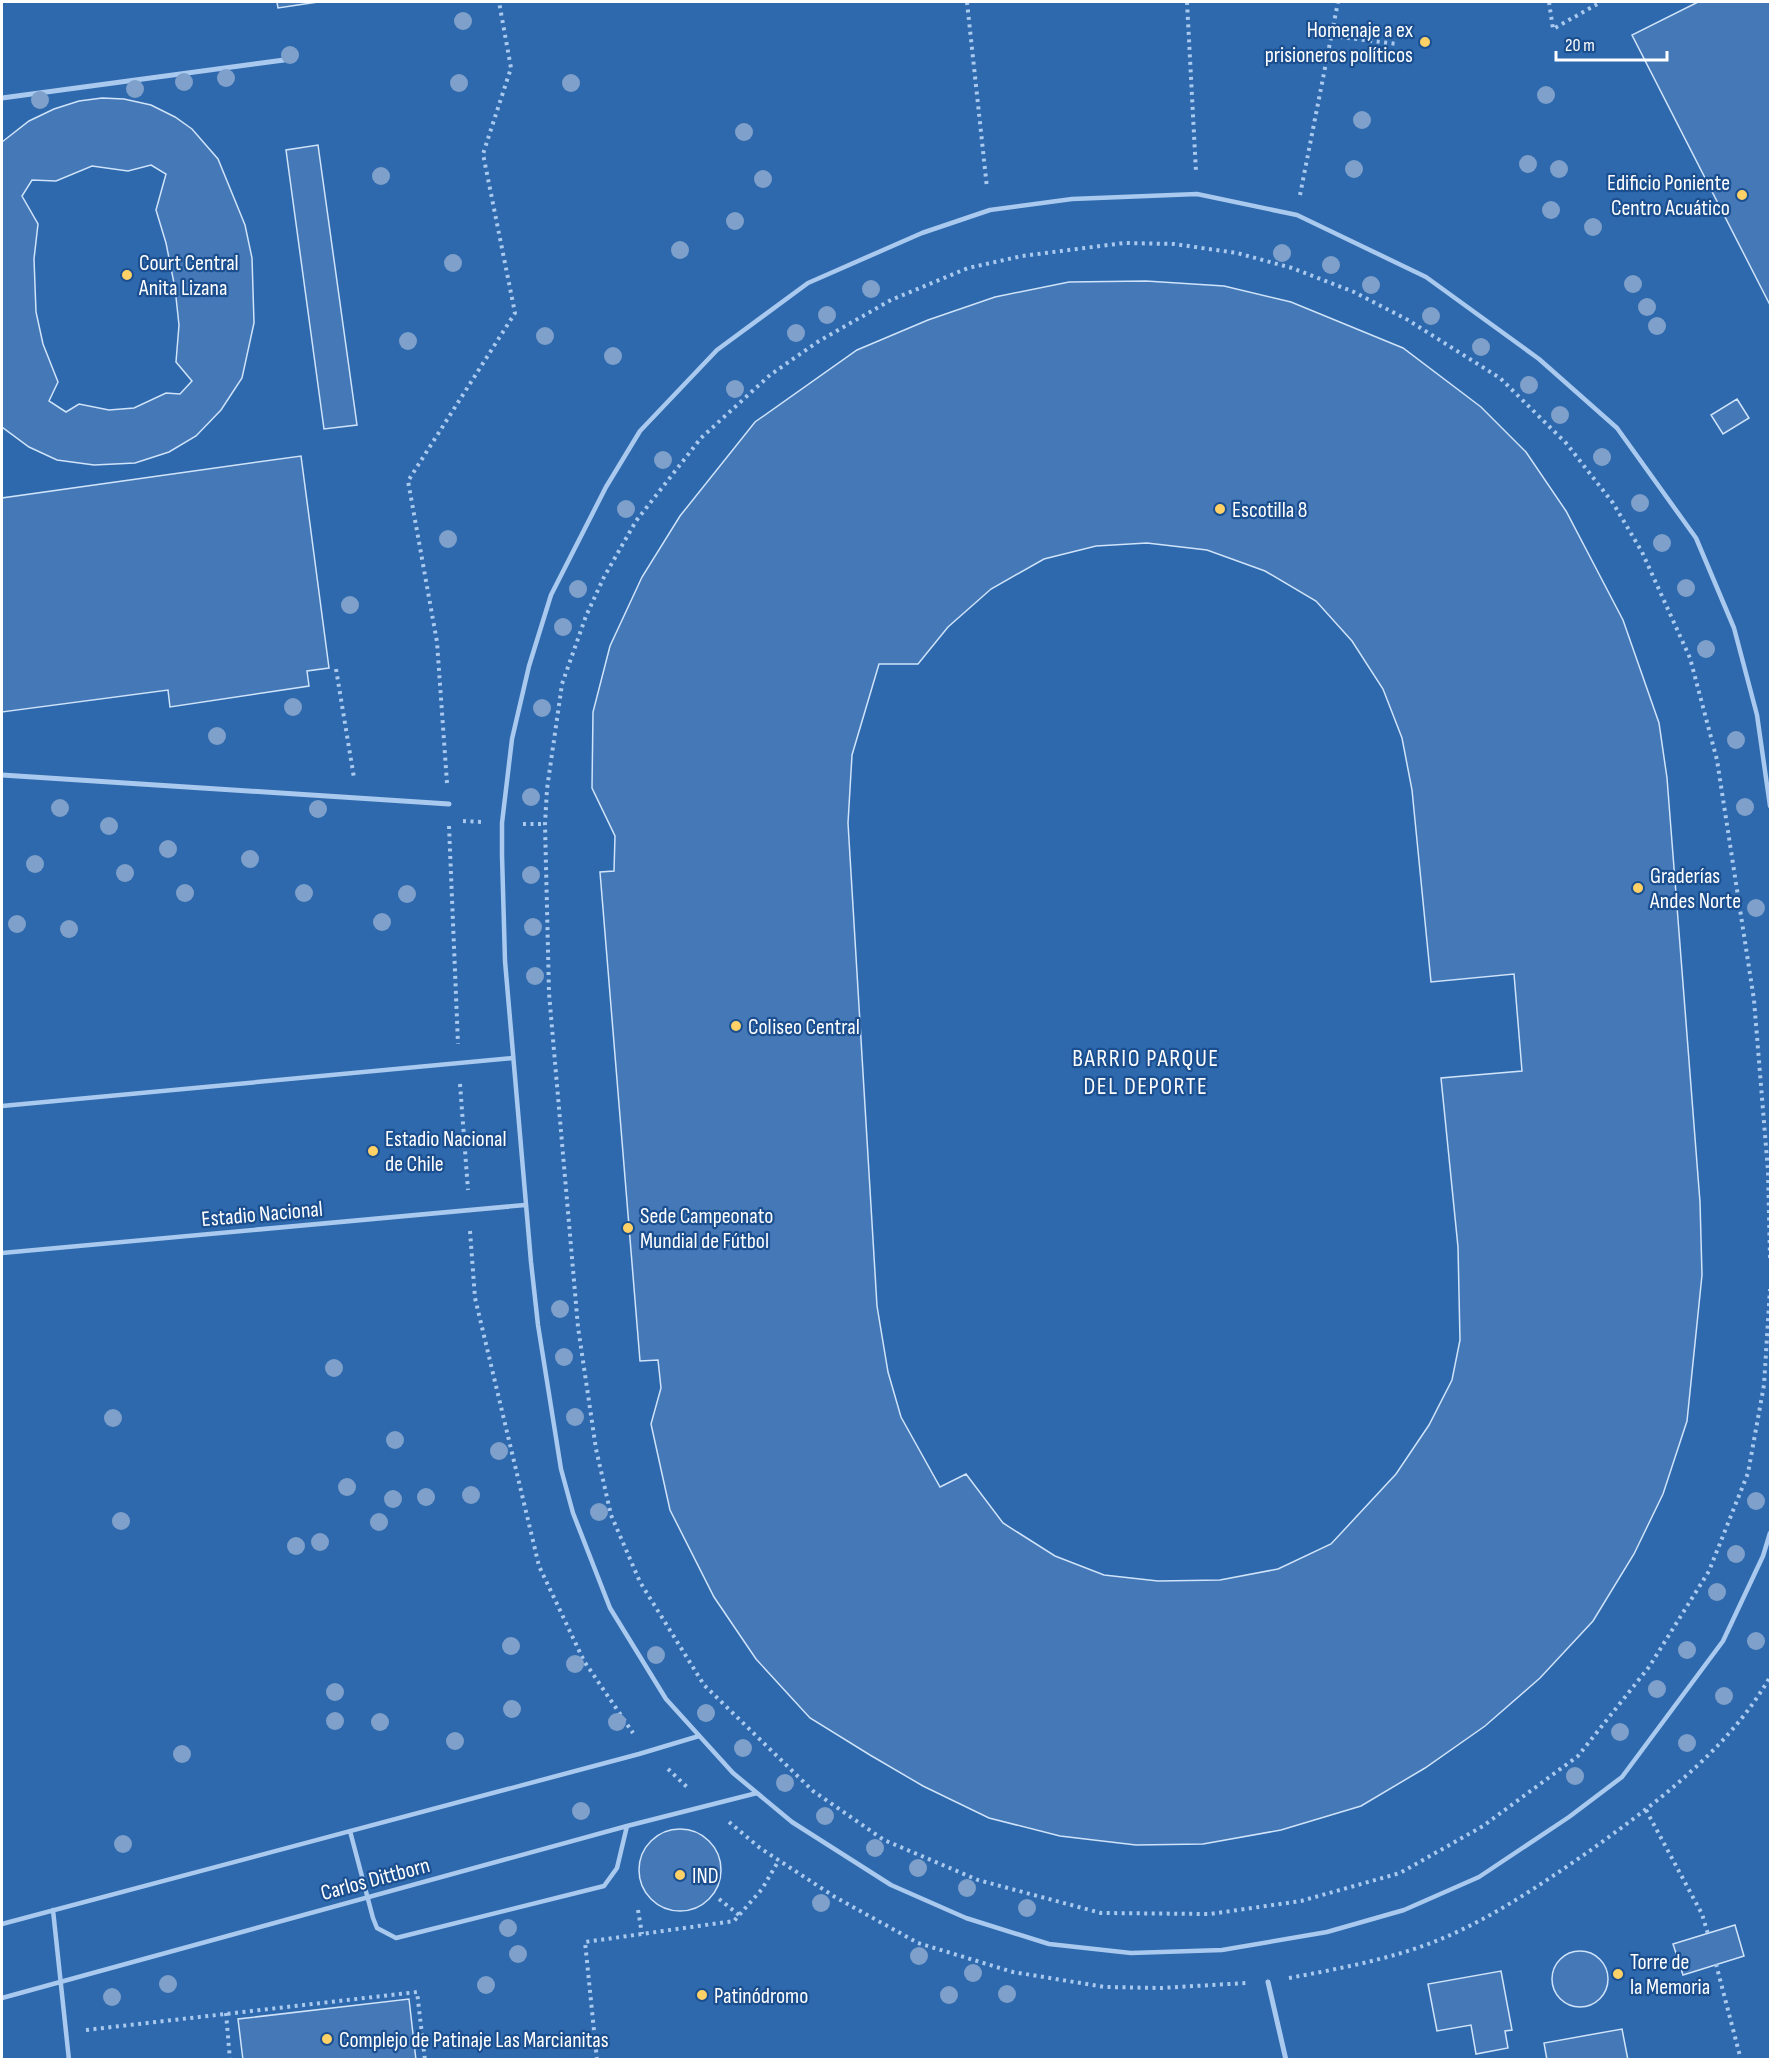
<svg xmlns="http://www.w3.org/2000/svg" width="1772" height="2061" viewBox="0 0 1772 2061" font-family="'Sofia Sans Condensed',sans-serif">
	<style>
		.green { fill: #2e69ad }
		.building { fill: #4478b7; stroke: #cfe3fa; stroke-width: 1.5; fill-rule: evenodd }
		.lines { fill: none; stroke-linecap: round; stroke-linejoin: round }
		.path { stroke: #a9c9ee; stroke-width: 4; stroke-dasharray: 3 4.5; stroke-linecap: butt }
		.service { stroke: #a9c9ee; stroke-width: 4.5 }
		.pedestrian { stroke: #a9c9ee; stroke-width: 5 }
		.tree { fill: #7ea0ca }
		.poi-dot { fill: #ffd166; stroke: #1b4f8f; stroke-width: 2 }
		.labels { text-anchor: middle; stroke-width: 4.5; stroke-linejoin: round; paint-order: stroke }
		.poi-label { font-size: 22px; fill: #fff; stroke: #1b4f8f; text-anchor: start }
		.street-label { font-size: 22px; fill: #fff; stroke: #1b4f8f }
		.neighbourhood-label { font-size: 24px; letter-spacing: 1.5px; fill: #fff; stroke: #1b4f8f }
	</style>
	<rect width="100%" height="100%" fill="#1b4f8f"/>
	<!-- green -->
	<path class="green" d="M2 2H1770V2059L2 2060Z"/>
	<!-- building -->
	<path class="building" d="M277 2H318L278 8Z
		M1698 2H1770V305L1632 35Z
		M102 98 124 99 151 105 175 117 192 129 218 159 245 225 252 258 254 323 242 378 221 410 196 436 169 452 135 463 94 465 57 460 29 447 2 427V142L29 121 54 109 79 101ZM151 165 166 174 156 210 166 243 175 288 179 325 176 362 192 381 180 394 166 393 134 408 109 410 79 404 66 412 49 401 58 382 43 344 36 312 34 259 38 224 22 196 32 180 56 181 92 166 128 171Z
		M318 145 357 425 324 429 286 150Z
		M1146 281 1224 286 1291 302 1403 348 1481 407 1526 452 1566 511 1623 620 1659 723 1667 778 1700 1202 1702 1275 1687 1421 1663 1494 1634 1554 1593 1621 1540 1678 1485 1726 1425 1768 1361 1806 1281 1830 1203 1844 1136 1845 1060 1836 989 1818 923 1786 870 1755 810 1718 756 1659 714 1597 670 1510 651 1424 661 1388 658 1360 640 1361 600 872 614 871 615 836 592 788 593 712 610 646 642 577 680 516 755 422 857 350 928 320 995 297 1069 282ZM1147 543 1207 550 1265 571 1316 601 1352 641 1383 689 1402 738 1412 790 1431 982 1514 974 1522 1071 1441 1078 1458 1247 1460 1340 1452 1380 1429 1425 1396 1474 1331 1544 1278 1569 1220 1580 1158 1581 1104 1575 1055 1556 1003 1523 966 1474 940 1487 901 1417 888 1372 877 1306 848 823 852 755 879 664H918L948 627 991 589 1044 559 1096 546Z
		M1737 399 1749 418 1723 434 1711 415Z
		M301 456 329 668 307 671 309 686 170 707 168 690 2 712V498Z
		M639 1870a41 41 0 1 1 82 0a41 41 0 1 1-82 0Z
		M1735 1925 1744 1956 1683 1975 1673 1944Z
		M1552 1979a28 28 0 1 1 56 0a28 28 0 1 1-56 0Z
		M1501 1971 1512 2030 1505 2031 1508 2048 1476 2054 1471 2025 1437 2031 1428 1984Z
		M409 1999 416 2060H243L238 2019Z
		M1622 2029 1628 2060H1547L1544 2043Z"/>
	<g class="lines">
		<!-- path -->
		<path class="path" d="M967 2 987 188
			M1187 2 1196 172
			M1549 2 1553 29 1601 2
			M1332 36 1397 44
			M1300 195 1338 2
			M336 669 354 778
			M447 783 437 642 408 481 515 313 483 154 511 68 499 2
			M463 821 483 822
			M523 824H545
			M449 826 458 1044
			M460 1084 468 1190
			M470 1231 475 1298 539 1566 584 1661 633 1733
			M1770 1258 1768 1171 1754 1000 1717 760 1690 658 1642 552 1613 503 1566 443 1500 378 1408 320 1354 292 1292 268 1237 253 1174 244 1124 243 1022 256 968 268 891 300 819 341 770 375 701 438 636 521 604 577 586 616 562 684 547 789 545 824 549 993 578 1327 596 1449 611 1515 640 1582 704 1685 813 1791 884 1840 978 1880 1101 1913 1210 1914 1301 1901 1400 1873 1483 1826 1578 1756 1649 1667 1709 1571 1748 1473 1764 1385 1770 1289
			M668 1769 688 1788
			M1646 1810 1702 1914 1708 1934
			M729 1822 760 1848 835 1897 918 1943 1013 1972 1105 1987 1161 1988 1246 1983
			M719 1899 739 1915
			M638 1910 642 1934
			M1716 1964 1741 2060
			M1289 1978C1342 1968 1398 1958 1448 1936 1498 1914 1543 1883 1588 1852 1655 1804 1728 1750 1770 1677
			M226 2013 230 2060
			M86 2030 417 1992 425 2060
			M597 2060 585 1942 734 1921 762 1889 779 1860"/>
		<!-- service -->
		<path class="service" d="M1770 806 1757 715 1734 628 1696 538 1617 428 1539 359 1426 277 1297 215 1197 194 1072 199 990 210 922 233 808 283 717 350 640 431 606 487 551 595 529 666 512 739 502 823V855L505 961 531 1262 538 1325 561 1469 573 1513 610 1608 666 1699 733 1773 792 1822 891 1885 966 1918 1049 1944 1131 1953 1222 1950 1327 1932 1404 1910 1479 1877 1569 1817 1622 1777 1723 1641 1763 1556 1770 1533
			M2 1106 513 1058
			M2 1253 525 1205
			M350 1831 373 1918 377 1928 396 1938 604 1886 617 1868 627 1826
			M53 1910 69 2060
			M2 1924 639 1754 699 1736
			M2 1998 627 1826 757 1793"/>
		<!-- pedestrian -->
		<path class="pedestrian" d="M2 98 284 60
			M2 775 449 804
			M1268 1982 1286 2060"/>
	</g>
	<!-- trees -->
	<g class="tree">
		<circle cx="463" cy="21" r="9"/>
		<circle cx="290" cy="55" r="9"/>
		<circle cx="226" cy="78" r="9"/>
		<circle cx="184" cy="82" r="9"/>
		<circle cx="459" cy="83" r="9"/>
		<circle cx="571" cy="83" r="9"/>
		<circle cx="135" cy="89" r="9"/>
		<circle cx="1546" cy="95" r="9"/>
		<circle cx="40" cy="100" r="9"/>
		<circle cx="1362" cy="120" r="9"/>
		<circle cx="744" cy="132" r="9"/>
		<circle cx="1528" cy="164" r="9"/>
		<circle cx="1354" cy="169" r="9"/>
		<circle cx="1559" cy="169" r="9"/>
		<circle cx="381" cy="176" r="9"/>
		<circle cx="763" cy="179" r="9"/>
		<circle cx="1551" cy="210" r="9"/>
		<circle cx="735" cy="221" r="9"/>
		<circle cx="1593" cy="227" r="9"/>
		<circle cx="680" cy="250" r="9"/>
		<circle cx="1282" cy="253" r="9"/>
		<circle cx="453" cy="263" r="9"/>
		<circle cx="1331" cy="265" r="9"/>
		<circle cx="1633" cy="284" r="9"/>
		<circle cx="1371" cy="285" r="9"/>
		<circle cx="871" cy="289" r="9"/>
		<circle cx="1647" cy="307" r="9"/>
		<circle cx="827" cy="315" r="9"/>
		<circle cx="1431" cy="316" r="9"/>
		<circle cx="1657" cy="326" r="9"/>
		<circle cx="796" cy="333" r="9"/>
		<circle cx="545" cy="336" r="9"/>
		<circle cx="408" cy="341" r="9"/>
		<circle cx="1481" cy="347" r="9"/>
		<circle cx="613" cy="356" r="9"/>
		<circle cx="1529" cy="385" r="9"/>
		<circle cx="735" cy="389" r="9"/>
		<circle cx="1560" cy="415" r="9"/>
		<circle cx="1602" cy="457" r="9"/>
		<circle cx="663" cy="460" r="9"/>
		<circle cx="1640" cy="503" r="9"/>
		<circle cx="626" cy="509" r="9"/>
		<circle cx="448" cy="539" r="9"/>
		<circle cx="1662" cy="543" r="9"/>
		<circle cx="1686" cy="588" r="9"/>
		<circle cx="578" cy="589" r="9"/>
		<circle cx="350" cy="605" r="9"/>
		<circle cx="563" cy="627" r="9"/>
		<circle cx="1706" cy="649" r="9"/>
		<circle cx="293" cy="707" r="9"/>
		<circle cx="542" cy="708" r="9"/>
		<circle cx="217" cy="736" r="9"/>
		<circle cx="1736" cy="740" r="9"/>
		<circle cx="531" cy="797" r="9"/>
		<circle cx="1745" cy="807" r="9"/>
		<circle cx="60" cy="808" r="9"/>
		<circle cx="318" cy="809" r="9"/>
		<circle cx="109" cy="826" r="9"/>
		<circle cx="168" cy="849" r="9"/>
		<circle cx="250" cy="859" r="9"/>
		<circle cx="35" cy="864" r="9"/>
		<circle cx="125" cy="873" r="9"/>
		<circle cx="531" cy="875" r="9"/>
		<circle cx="185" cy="893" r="9"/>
		<circle cx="304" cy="893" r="9"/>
		<circle cx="407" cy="894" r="9"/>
		<circle cx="1756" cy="908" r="9"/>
		<circle cx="382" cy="922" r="9"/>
		<circle cx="17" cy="924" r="9"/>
		<circle cx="533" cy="927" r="9"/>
		<circle cx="69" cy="929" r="9"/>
		<circle cx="535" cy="976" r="9"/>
		<circle cx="560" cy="1309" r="9"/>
		<circle cx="564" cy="1357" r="9"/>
		<circle cx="334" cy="1368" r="9"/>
		<circle cx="575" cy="1417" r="9"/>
		<circle cx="113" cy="1418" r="9"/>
		<circle cx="395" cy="1440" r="9"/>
		<circle cx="499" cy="1451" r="9"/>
		<circle cx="347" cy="1487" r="9"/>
		<circle cx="471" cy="1495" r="9"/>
		<circle cx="426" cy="1497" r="9"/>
		<circle cx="393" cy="1499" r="9"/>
		<circle cx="1756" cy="1501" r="9"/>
		<circle cx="599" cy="1512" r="9"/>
		<circle cx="121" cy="1521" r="9"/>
		<circle cx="379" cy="1522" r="9"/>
		<circle cx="320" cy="1542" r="9"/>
		<circle cx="296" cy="1546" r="9"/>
		<circle cx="1736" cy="1554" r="9"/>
		<circle cx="1717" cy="1592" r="9"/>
		<circle cx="1756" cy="1641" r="9"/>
		<circle cx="511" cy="1646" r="9"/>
		<circle cx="1687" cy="1650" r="9"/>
		<circle cx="656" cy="1655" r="9"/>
		<circle cx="575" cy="1664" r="9"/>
		<circle cx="1657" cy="1689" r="9"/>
		<circle cx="335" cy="1692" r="9"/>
		<circle cx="1724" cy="1696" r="9"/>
		<circle cx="512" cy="1709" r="9"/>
		<circle cx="706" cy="1713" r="9"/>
		<circle cx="335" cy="1721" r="9"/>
		<circle cx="380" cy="1722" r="9"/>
		<circle cx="617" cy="1722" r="9"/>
		<circle cx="1620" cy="1732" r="9"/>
		<circle cx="455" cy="1741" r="9"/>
		<circle cx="1687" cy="1743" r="9"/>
		<circle cx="743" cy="1748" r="9"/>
		<circle cx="182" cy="1754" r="9"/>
		<circle cx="1575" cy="1776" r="9"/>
		<circle cx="785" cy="1783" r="9"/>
		<circle cx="581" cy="1811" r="9"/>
		<circle cx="825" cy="1816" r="9"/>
		<circle cx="123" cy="1844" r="9"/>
		<circle cx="875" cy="1848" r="9"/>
		<circle cx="918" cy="1868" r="9"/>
		<circle cx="967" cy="1888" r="9"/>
		<circle cx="821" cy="1903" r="9"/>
		<circle cx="1027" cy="1908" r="9"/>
		<circle cx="508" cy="1928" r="9"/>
		<circle cx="518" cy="1954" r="9"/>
		<circle cx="919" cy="1956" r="9"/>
		<circle cx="973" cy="1973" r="9"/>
		<circle cx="168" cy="1984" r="9"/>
		<circle cx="486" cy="1985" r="9"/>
		<circle cx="1007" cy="1994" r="9"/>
		<circle cx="949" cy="1995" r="9"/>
		<circle cx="112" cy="1997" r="9"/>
	</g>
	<!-- markers -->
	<g class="poi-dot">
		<circle cx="1425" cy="42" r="6"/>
		<circle cx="1742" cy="195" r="6"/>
		<circle cx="127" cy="275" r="6"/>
		<circle cx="1220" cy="509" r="6"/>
		<circle cx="1638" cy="888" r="6"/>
		<circle cx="736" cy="1026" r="6"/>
		<circle cx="373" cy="1151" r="6"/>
		<circle cx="628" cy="1228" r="6"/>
		<circle cx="680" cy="1875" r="6"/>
		<circle cx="1618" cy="1974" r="6"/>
		<circle cx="702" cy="1995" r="6"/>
		<circle cx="327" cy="2039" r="6"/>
	</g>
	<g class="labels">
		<!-- poi labels -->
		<g class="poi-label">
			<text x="1413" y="37" text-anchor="end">Homenaje a ex<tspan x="1413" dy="25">prisioneros políticos</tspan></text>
			<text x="1730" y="190" text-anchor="end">Edificio Poniente<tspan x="1730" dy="25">Centro Acuático</tspan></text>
			<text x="139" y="270">Court Central<tspan x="139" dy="25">Anita Lizana</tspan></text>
			<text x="1232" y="517">Escotilla 8</text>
			<text x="1650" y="883">Graderías<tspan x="1650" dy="25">Andes Norte</tspan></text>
			<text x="748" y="1034">Coliseo Central</text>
			<text x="385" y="1146">Estadio Nacional<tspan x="385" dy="25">de Chile</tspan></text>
			<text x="640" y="1223">Sede Campeonato<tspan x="640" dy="25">Mundial de Fútbol</tspan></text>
			<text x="692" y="1883">IND</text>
			<text x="1630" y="1969">Torre de<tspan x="1630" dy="25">la Memoria</tspan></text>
			<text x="714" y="2003">Patinódromo</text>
			<text x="339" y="2047">Complejo de Patinaje Las Marcianitas</text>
		</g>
		<!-- street labels -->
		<g class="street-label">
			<text transform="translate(262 1213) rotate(-5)" y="8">Estadio Nacional</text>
			<text transform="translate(375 1878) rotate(-15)" y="8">Carlos Dittborn</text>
		</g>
		<!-- neighbourhood labels -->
		<g class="neighbourhood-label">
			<text x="1146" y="1066">BARRIO PARQUE<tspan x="1146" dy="28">DEL DEPORTE</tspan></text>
		</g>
	</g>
	<!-- border -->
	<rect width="1772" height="2061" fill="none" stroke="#ffffff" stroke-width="6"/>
	<!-- scale -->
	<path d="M1556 51v9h111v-9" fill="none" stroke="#ffffff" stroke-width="3"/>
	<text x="1565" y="51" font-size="18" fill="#ffffff" stroke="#1b4f8f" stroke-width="4.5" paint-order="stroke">20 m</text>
</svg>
